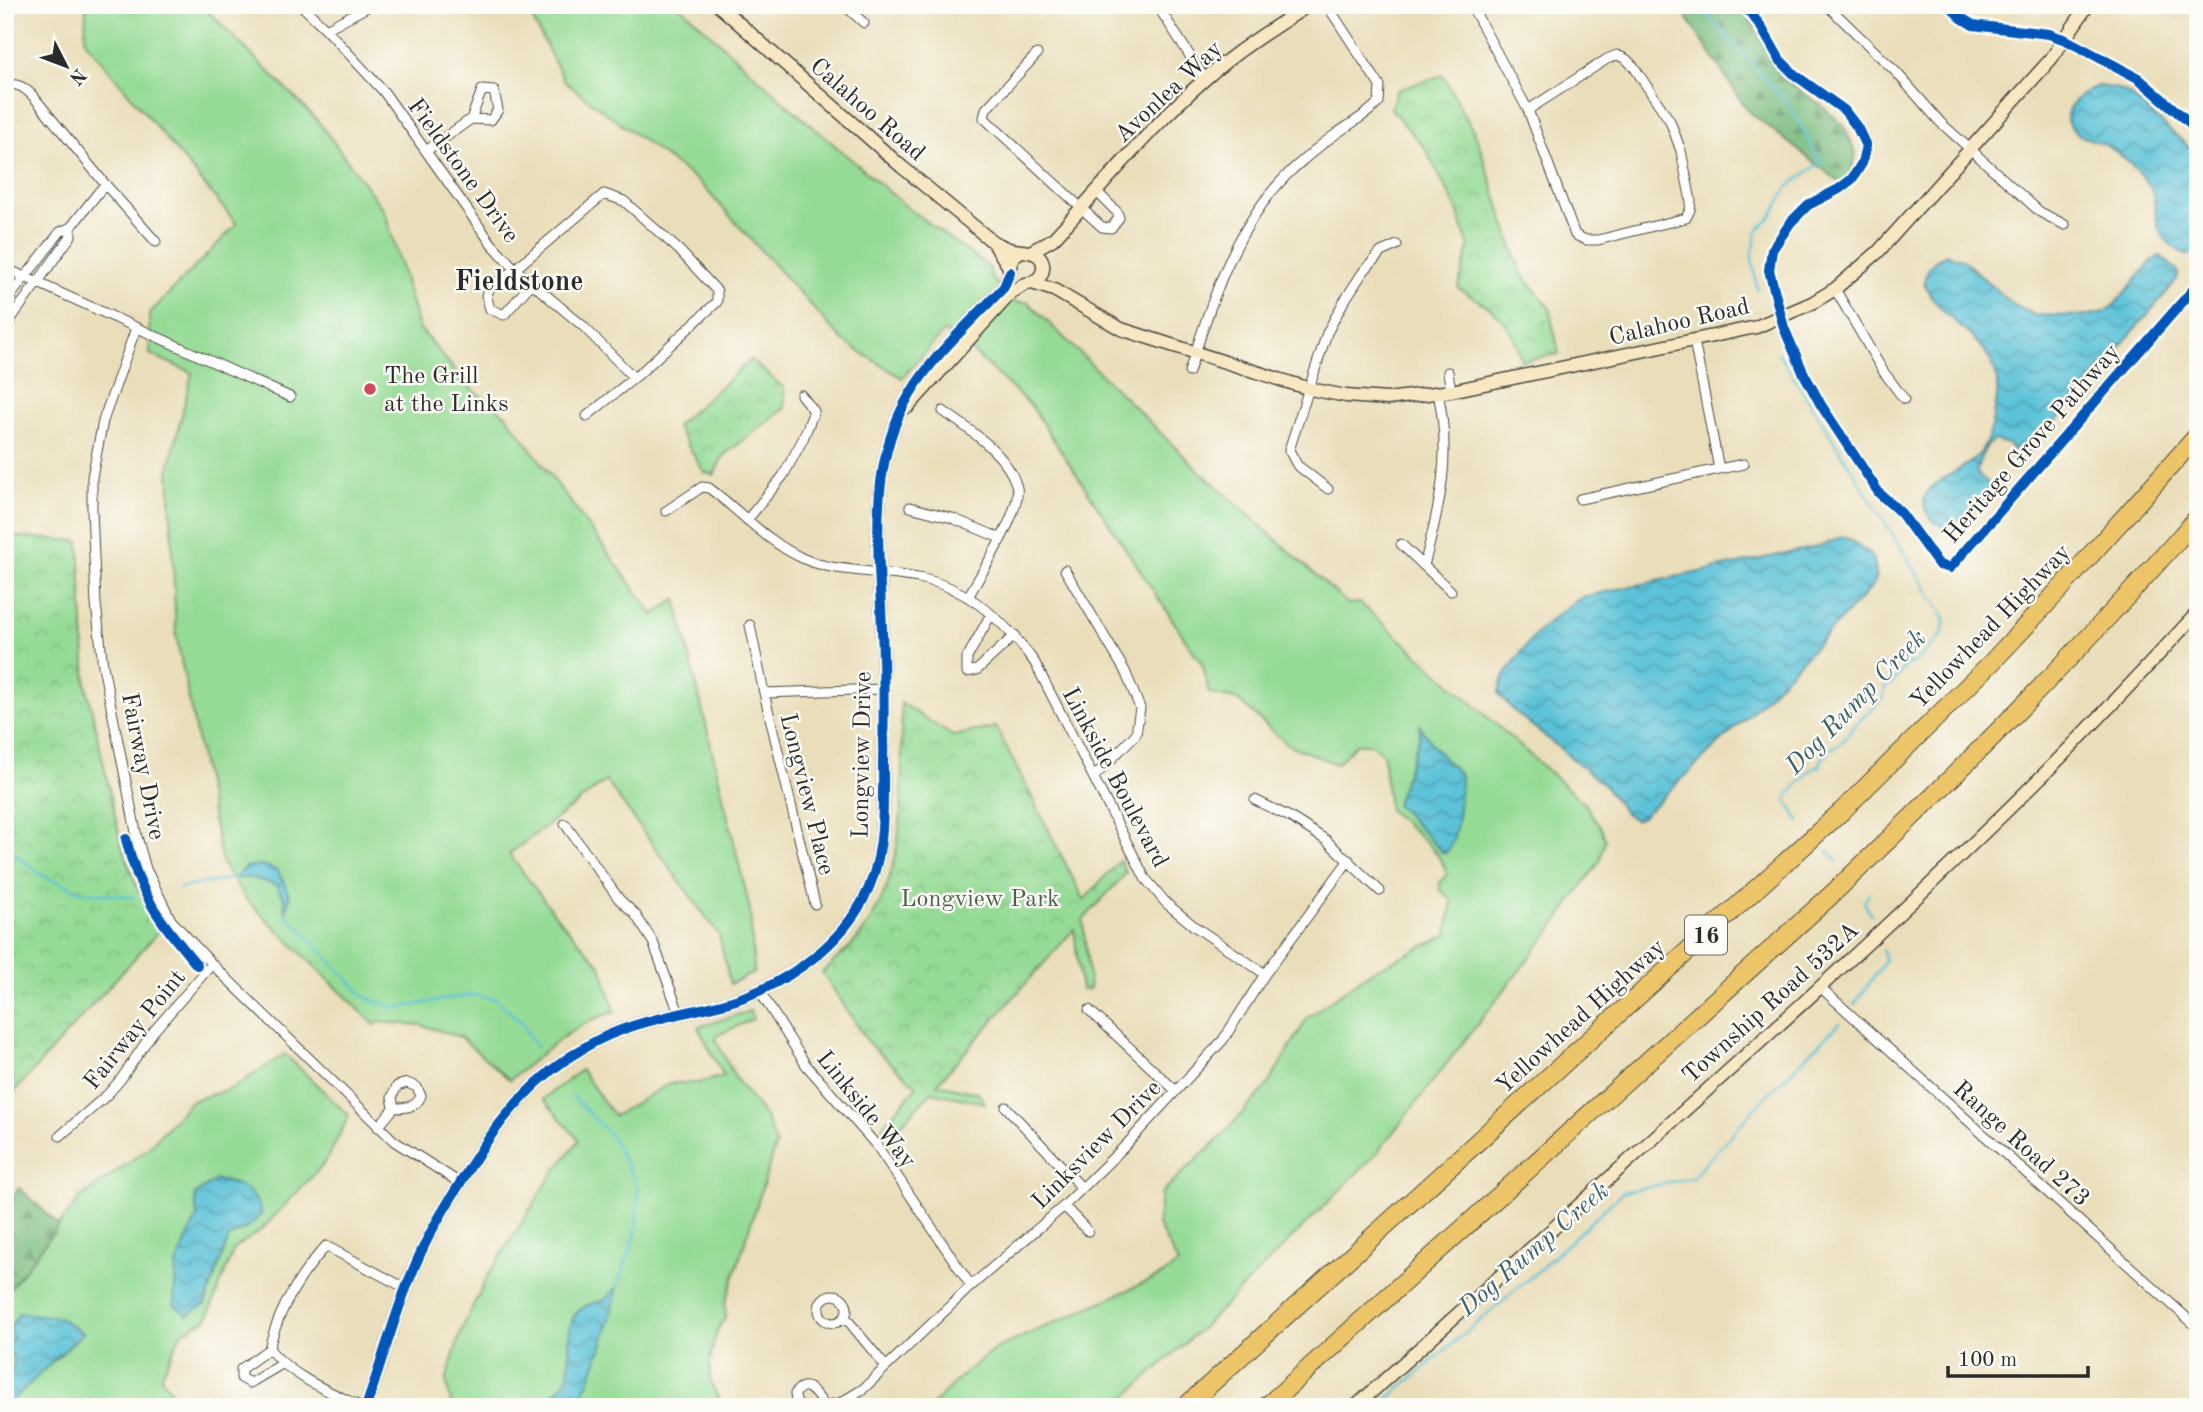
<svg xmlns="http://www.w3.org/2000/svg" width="2203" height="1412" viewBox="0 0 2203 1412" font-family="'Old Standard TT',serif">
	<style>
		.green { fill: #95db95; stroke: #608360; stroke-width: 2 }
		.forest { fill: url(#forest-firs); stroke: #527354; stroke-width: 2 }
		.park { fill: url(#park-crowns); stroke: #608360; stroke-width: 2 }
		.water { fill: url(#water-waves); stroke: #437682; stroke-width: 2 }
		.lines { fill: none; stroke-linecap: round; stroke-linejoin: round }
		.stream { stroke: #5bc2d8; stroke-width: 2.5 }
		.street-casing { stroke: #484640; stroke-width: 11 }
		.secondary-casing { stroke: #484640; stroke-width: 15 }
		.highway-casing { stroke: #484640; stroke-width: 20 }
		.street { stroke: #fff; stroke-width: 9 }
		.secondary { stroke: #f7e8c3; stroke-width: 12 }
		.highway { stroke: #ecc569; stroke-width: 18 }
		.cycleway-casing { stroke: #fdfcf7; stroke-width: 15 }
		.cycleway { stroke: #0057b8; stroke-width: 10 }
		.poi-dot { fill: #d1495b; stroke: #fdfcf7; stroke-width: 2.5 }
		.labels { text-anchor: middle; stroke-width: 5; stroke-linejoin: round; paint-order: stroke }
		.shield { fill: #fdfcf7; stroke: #6a6a68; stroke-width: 2 }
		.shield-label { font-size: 23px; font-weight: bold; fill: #2b2b2b }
		.street-label { font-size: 24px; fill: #2b2b2b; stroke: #fdfcf7 }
		.poi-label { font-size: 24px; fill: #2b2b2b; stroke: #fdfcf7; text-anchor: start }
		.park-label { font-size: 24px; fill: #4b604b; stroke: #fdfcf7 }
		.water-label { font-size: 26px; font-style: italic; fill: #3c6068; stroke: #fdfcf7 }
		.quarter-label { font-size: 28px; font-weight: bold; fill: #2b2b2b; stroke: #fdfcf7 }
	</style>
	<defs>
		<pattern id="forest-firs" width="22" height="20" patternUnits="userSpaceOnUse" patternTransform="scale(1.75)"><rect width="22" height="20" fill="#78bb7e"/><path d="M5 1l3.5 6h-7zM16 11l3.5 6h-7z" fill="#639867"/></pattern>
		<pattern id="park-crowns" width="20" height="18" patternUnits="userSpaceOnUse" patternTransform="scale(1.75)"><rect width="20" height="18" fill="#95db95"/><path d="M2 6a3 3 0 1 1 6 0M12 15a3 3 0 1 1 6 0" fill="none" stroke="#81bc81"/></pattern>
		<pattern id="water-waves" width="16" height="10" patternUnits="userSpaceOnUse" patternTransform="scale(1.75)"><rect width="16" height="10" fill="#5bc2d8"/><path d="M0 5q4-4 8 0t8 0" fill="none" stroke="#4b9eaf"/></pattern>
	</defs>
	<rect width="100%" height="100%" fill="#fdfcf7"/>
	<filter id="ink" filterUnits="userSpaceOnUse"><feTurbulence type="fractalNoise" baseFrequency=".0143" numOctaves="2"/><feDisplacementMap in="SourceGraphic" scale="14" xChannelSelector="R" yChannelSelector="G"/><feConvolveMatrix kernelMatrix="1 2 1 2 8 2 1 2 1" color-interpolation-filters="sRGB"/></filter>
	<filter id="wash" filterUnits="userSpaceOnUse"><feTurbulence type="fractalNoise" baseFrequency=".00686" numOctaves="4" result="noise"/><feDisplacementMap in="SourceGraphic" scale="28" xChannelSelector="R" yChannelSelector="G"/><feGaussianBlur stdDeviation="1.57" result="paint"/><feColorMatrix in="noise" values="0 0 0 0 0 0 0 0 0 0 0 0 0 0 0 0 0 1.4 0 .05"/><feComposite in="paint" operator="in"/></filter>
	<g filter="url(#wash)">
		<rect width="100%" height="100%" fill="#eadeba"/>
		<!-- green -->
		<path class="green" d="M86 5H215L209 12 318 121 385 212 419 328 469 387 506 415 654 615 676 599 750 910 754 973 730 984 719 935 606 781 509 854 557 917 601 966 615 1012C575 1021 541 1055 510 1080L460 1037 421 1025 378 1022 375 1025 246 899 222 863 176 635 169 468 192 373 150 354 149 314 237 224 85 41Z
			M525 5H679L783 101 909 209 990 268 991 278 1017 303 1028 302 1194 466 1348 604 1360 603 1585 804 1602 830 1605 840 1600 861 1551 930 1376 1154 1206 1324 1115 1407H930L962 1375 995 1349 1162 1275 1178 1264 1158 1225 1161 1193 1219 1139 1267 1086 1308 1017 1375 969 1447 935 1452 900 1440 890V882L1447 874C1441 850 1408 826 1389 810L1383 754 1371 744H1356L1337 764 1288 745 1238 700 1209 693 1203 666 1032 407 972 351 944 331 902 378 843 341 700 183 565 82Z
			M750 1011 753 1019 718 1035 716 1040 736 1079 766 1118 776 1144 725 1305 726 1317C714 1329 705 1372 713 1388 716 1395 722 1401 726 1407H452L446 1381 461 1331 487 1277 552 1175 579 1140 543 1099 581 1070 614 1116 670 1083H698L724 1076 698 1027Z
			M285 1054 349 1116 325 1163 261 1230 234 1249 207 1319 181 1333 161 1377 183 1407H5V1295L80 1198 147 1149 191 1101 233 1088Z"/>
		<!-- forest -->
		<path class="forest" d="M1679 5H1735L1745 10 1780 76 1822 106 1844 126 1856 155 1847 188 1747 110Z
			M19 1188 59 1225 5 1295V1199L12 1198Z"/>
		<!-- park -->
		<path class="park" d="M1443 75 1477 138 1521 273 1549 307 1559 354 1521 361C1512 317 1493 310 1458 288L1469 247 1456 207 1424 147 1391 109 1397 90Z
			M751 360 784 388 785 408 723 456 714 475 704 472 676 426Z
			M5 536 79 541 86 684 121 843 136 885 160 930 5 1102Z
			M901 703 953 736 996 727 1084 900 1120 860 1126 873 1083 920 1090 989 1081 990 1074 929 937 1084 978 1093 985 1103 931 1092 891 1135 882 1127 917 1086 870 1045 822 972C833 962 847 951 857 939 912 872 901 784 901 703Z"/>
		<!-- water -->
		<path class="water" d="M2098 86 2115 88 2129 94 2198 155V252C2191 256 2185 255 2178 250 2144 227 2164 205 2146 180 2139 171 2116 150 2105 145 2094 140 2082 139 2072 129 2056 112 2083 91 2098 86Z
			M1948 254 1963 260 2010 302 2034 315 2087 316 2104 312 2114 305 2152 261 2160 256 2177 270 2178 277 2172 286 2027 455 2019 457 2008 444 1994 440C1985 445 1977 463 1977 474L1994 488 1993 491 1971 514 1948 527C1933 525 1923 513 1924 498 1937 474 1967 472 1982 450 1990 438 1992 423 1995 409 2011 342 1947 332 1924 284 1925 270 1935 257 1948 254Z
			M1843 536C1866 549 1884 559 1872 587L1752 712 1642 817 1635 820 1624 812 1603 784 1513 710 1499 694C1500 680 1507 672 1515 661 1536 630 1551 618 1582 597L1821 546Z
			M1420 726 1436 750 1461 776C1460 794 1459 845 1444 854L1396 804 1420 735Z
			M262 865 278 871 290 896 285 913 284 898 276 885 252 878H235L246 867Z
			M216 1180C241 1184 254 1188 262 1214L248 1227 229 1237 205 1304 187 1315 174 1304 176 1264 197 1217 195 1194Z
			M617 1287C609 1328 596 1369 577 1407H539C548 1398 565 1387 568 1374 574 1343 556 1307 604 1301Z
			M19 1313 58 1317 83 1333 5 1407V1387L14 1363 7 1347 13 1337 8 1332Z"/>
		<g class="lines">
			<!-- stream -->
			<path class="stream" d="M1698 5 1788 103 1821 162 1788 187 1773 214 1757 231 1752 257 1757 289
				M1778 352 1945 618 1942 635 1914 663H1908L1892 683 1885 687 1883 698 1851 729C1847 738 1837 747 1826 751L1828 754 1822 759 1820 766 1812 769 1788 795 1786 800 1799 821
				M5 846 41 875 83 892 134 897
				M1828 851 1837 860
				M179 888 235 878
				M1869 893 1864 903 1871 914
				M285 913 365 997 395 1008 473 995 496 999 521 1022 536 1047
				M1854 1005 1885 961 1883 950
				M571 1095 611 1136 638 1187 636 1234 617 1287
				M1378 1407 1539 1270 1623 1192 1692 1178 1766 1096 1840 1023
				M2189 1407 2198 1392"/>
		</g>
	</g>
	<g filter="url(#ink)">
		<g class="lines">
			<defs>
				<path id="street" d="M301 5 326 29 384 92 491 243 515 269 583 326 634 378
					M844 5 864 23
					M1157 5 1205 79
					M1471 5 1528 110 1575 235 1586 240H1598L1686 218 1690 210 1691 201 1681 151 1670 121 1634 67 1626 59 1617 55 1607 59 1528 110
					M1831 9 1896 72 1940 122 2040 212 2065 225
					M326 29 371 5
					M1037 54 986 109 984 118 1091 217 1102 227 1111 228 1119 218 1117 212 1097 192
					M5 85C18 83 24 87 33 96L105 184 156 242
					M426 151 471 119 482 90 494 91 498 110 491 120 471 119
					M5 268 290 397
					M531 284 504 315 490 309 486 295 491 287 515 269 604 194 624 201 679 250 717 291V302L639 374 587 416
					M1835 289 1883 371 1904 399
					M5 310 12 294 60 232 71 227 105 184
					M5 327 71 236V227
					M136 328 103 421 92 477V509L96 604 103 666 137 837 146 869 171 920 212 964 394 1141 460 1183
					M1189 372C1213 298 1235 223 1294 168 1308 156 1321 144 1336 134 1351 123 1367 115 1379 102L1380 86 1327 5
					M1448 372 1451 391
					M1438 393C1452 457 1440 504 1424 566L1451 591
					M943 411C968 428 1010 456 1017 488 1022 511 980 575 968 597
					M1719 469 1744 464
					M1328 489 1297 465 1289 450 1327 333 1343 303 1363 272 1381 252 1397 245
					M1580 499 1719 469 1694 341
					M910 507 952 518 1000 538
					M666 511 702 487 709 488C740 511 767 542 802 558 823 568 847 569 870 572 887 574 905 575 923 579 971 589 1008 625 1035 663L1145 878 1166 903 1194 926 1265 974
					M747 520 783 476 803 439 814 411 801 395
					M1401 544 1424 566
					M1065 570 1125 671 1140 708 1136 734 1094 777
					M991 614 967 658V672L977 670 1015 635
					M750 625 764 693 815 904
					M764 693 884 689
					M1255 800 1290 817 1326 840 1380 891
					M565 824 619 899 635 914 653 942 679 1013
					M1820 987 2198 1328
					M759 990 806 1065 877 1146 971 1286
					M1089 1010 1176 1091
					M1006 1107 1082 1188
					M378 1127 394 1108C405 1108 416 1108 421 1096L417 1087 407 1083 397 1086 392 1097 394 1108
					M60 1136 107 1095 121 1079 153 1032 212 964
					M1064 1206 1088 1231
					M819 1309a14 14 0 1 1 28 0a14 14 0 1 1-28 0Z
					M845 1317 886 1367
					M269 1349C278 1311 300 1275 326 1246L407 1289
					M269 1349C294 1378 328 1391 362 1407
					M269 1349 241 1369V1378L250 1383 282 1364
					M801 1407 796 1402 795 1394C805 1377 816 1394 823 1404
					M814 1407 840 1403 863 1389 971 1286 1064 1206 1125 1146 1223 1040 1265 974 1349 860"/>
				<path id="secondary" d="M718 5 902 167 993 242 1009 267
					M996 243C1002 246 1007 249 1013 250 1025 252 1045 250 1043 269 1042 278 1035 282 1027 284
					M1032 251 1053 239C1103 186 1149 128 1204 80 1236 51 1273 28 1309 5
					M1009 270 1013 257 1021 251
					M1032 283 1054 290 1121 329 1310 389 1346 396 1387 399 1451 391 1756 327 1812 303 1835 289 1878 252 2051 59 2088 5
					M908 407 1011 293 1025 284
					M366 1407C386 1350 402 1287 430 1234 442 1211 457 1189 470 1167 501 1117 535 1076 587 1046 630 1021 675 1016 722 1004 777 989 833 953 862 902 886 859 883 812 883 764 884 719 884 674 882 629 879 550 867 465 910 394 934 354 972 321 1004 287L1010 272
					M1355 1407C1582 1200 1815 1000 2033 785 2090 729 2144 670 2198 612"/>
				<path id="highway" d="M1185 1407 1842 811 1992 662 2062 587 2198 435
					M1266 1407 1829 897C1957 775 2082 650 2198 517"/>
			</defs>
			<!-- street casing -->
			<use href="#street" class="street-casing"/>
			<!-- secondary casing -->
			<use href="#secondary" class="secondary-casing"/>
			<!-- highway casing -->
			<use href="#highway" class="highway-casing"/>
			<!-- street -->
			<use href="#street" class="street"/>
			<!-- secondary -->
			<use href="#secondary" class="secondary"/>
			<!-- highway -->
			<use href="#highway" class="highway"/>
			<defs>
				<path id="cycleway" d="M1744 5 1760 25 1780 60 1795 75 1844 110 1857 127 1866 146 1862 163 1852 179 1839 189 1808 205 1791 222 1772 250 1769 270 1784 328 1803 372 1821 405 1879 493 1901 513 1939 565 1950 568 2198 284
					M1950 5 1960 17 1973 25 2049 34 2066 40 2138 78 2198 130
					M126 839C139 894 161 923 197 965
					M366 1407C386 1350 402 1287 430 1234 442 1211 457 1189 470 1167 501 1117 535 1076 587 1046 630 1021 675 1016 722 1004 777 989 833 953 862 902 886 859 883 812 883 764 884 719 884 674 882 629 879 550 867 465 910 394 934 354 972 321 1004 287L1010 272"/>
			</defs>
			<!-- cycleway casing -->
			<use href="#cycleway" class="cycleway-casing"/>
			<!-- cycleway -->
			<use href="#cycleway" class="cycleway"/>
		</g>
	</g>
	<!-- markers -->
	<circle class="poi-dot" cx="370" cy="389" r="7"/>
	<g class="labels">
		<!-- shield labels -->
		<rect class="shield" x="1685" y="915.5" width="42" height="39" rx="5"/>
		<g class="shield-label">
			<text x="1706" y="943">16</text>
		</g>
		<!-- street labels -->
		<g class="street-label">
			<text transform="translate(1168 91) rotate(-43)" y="8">Avonlea Way</text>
			<text transform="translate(868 109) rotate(41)" y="8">Calahoo Road</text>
			<text transform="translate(464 170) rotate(54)" y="8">Fieldstone Drive</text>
			<text transform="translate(1679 321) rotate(-13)" y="8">Calahoo Road</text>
			<text transform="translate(2031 443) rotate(-49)" y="8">Heritage Grove Pathway</text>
			<text transform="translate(1990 626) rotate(-46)" y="8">Yellowhead Highway</text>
			<text transform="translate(861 755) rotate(-89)" y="8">Longview Drive</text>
			<text transform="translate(144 766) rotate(79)" y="8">Fairway Drive</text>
			<text transform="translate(1116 777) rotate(62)" y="8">Linkside Boulevard</text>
			<text transform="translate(808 794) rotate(76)" y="8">Longview Place</text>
			<text transform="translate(1770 1002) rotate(-42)" y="8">Township Road 532A</text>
			<text transform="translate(1580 1016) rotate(-42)" y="8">Yellowhead Highway</text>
			<text transform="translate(134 1029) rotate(-51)" y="8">Fairway Point</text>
			<text transform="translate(867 1109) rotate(51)" y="8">Linkside Way</text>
			<text transform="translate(2022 1143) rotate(42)" y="8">Range Road 273</text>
			<text transform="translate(1096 1144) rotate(-45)" y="8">Linksview Drive</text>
		</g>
		<!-- poi labels -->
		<g class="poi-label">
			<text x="384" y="383">The Grill<tspan x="384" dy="28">at the Links</tspan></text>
		</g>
		<!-- park labels -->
		<g class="park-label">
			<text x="980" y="906">Longview Park</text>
		</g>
		<!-- water labels -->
		<g class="water-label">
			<text transform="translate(1855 701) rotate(-46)" y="9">Dog Rump Creek</text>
			<text transform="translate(1533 1248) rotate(-41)" y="9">Dog Rump Creek</text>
		</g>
		<!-- quarter labels -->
		<g class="quarter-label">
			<text x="519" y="290">Fieldstone</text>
		</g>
	</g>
	<!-- margin -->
	<rect width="2203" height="1412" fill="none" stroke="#fdfcf7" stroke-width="28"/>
	<!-- north arrow -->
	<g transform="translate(66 66) rotate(132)" stroke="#fdfcf7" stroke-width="5" paint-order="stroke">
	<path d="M0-5L12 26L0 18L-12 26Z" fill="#2b2b2b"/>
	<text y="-10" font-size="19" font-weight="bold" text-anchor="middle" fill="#2b2b2b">N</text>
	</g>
	<!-- scale -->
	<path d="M1948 1366v10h140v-10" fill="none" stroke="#2b2b2b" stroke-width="3.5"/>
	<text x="1958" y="1366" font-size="21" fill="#2b2b2b" stroke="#fdfcf7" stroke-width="5" paint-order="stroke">100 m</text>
</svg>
